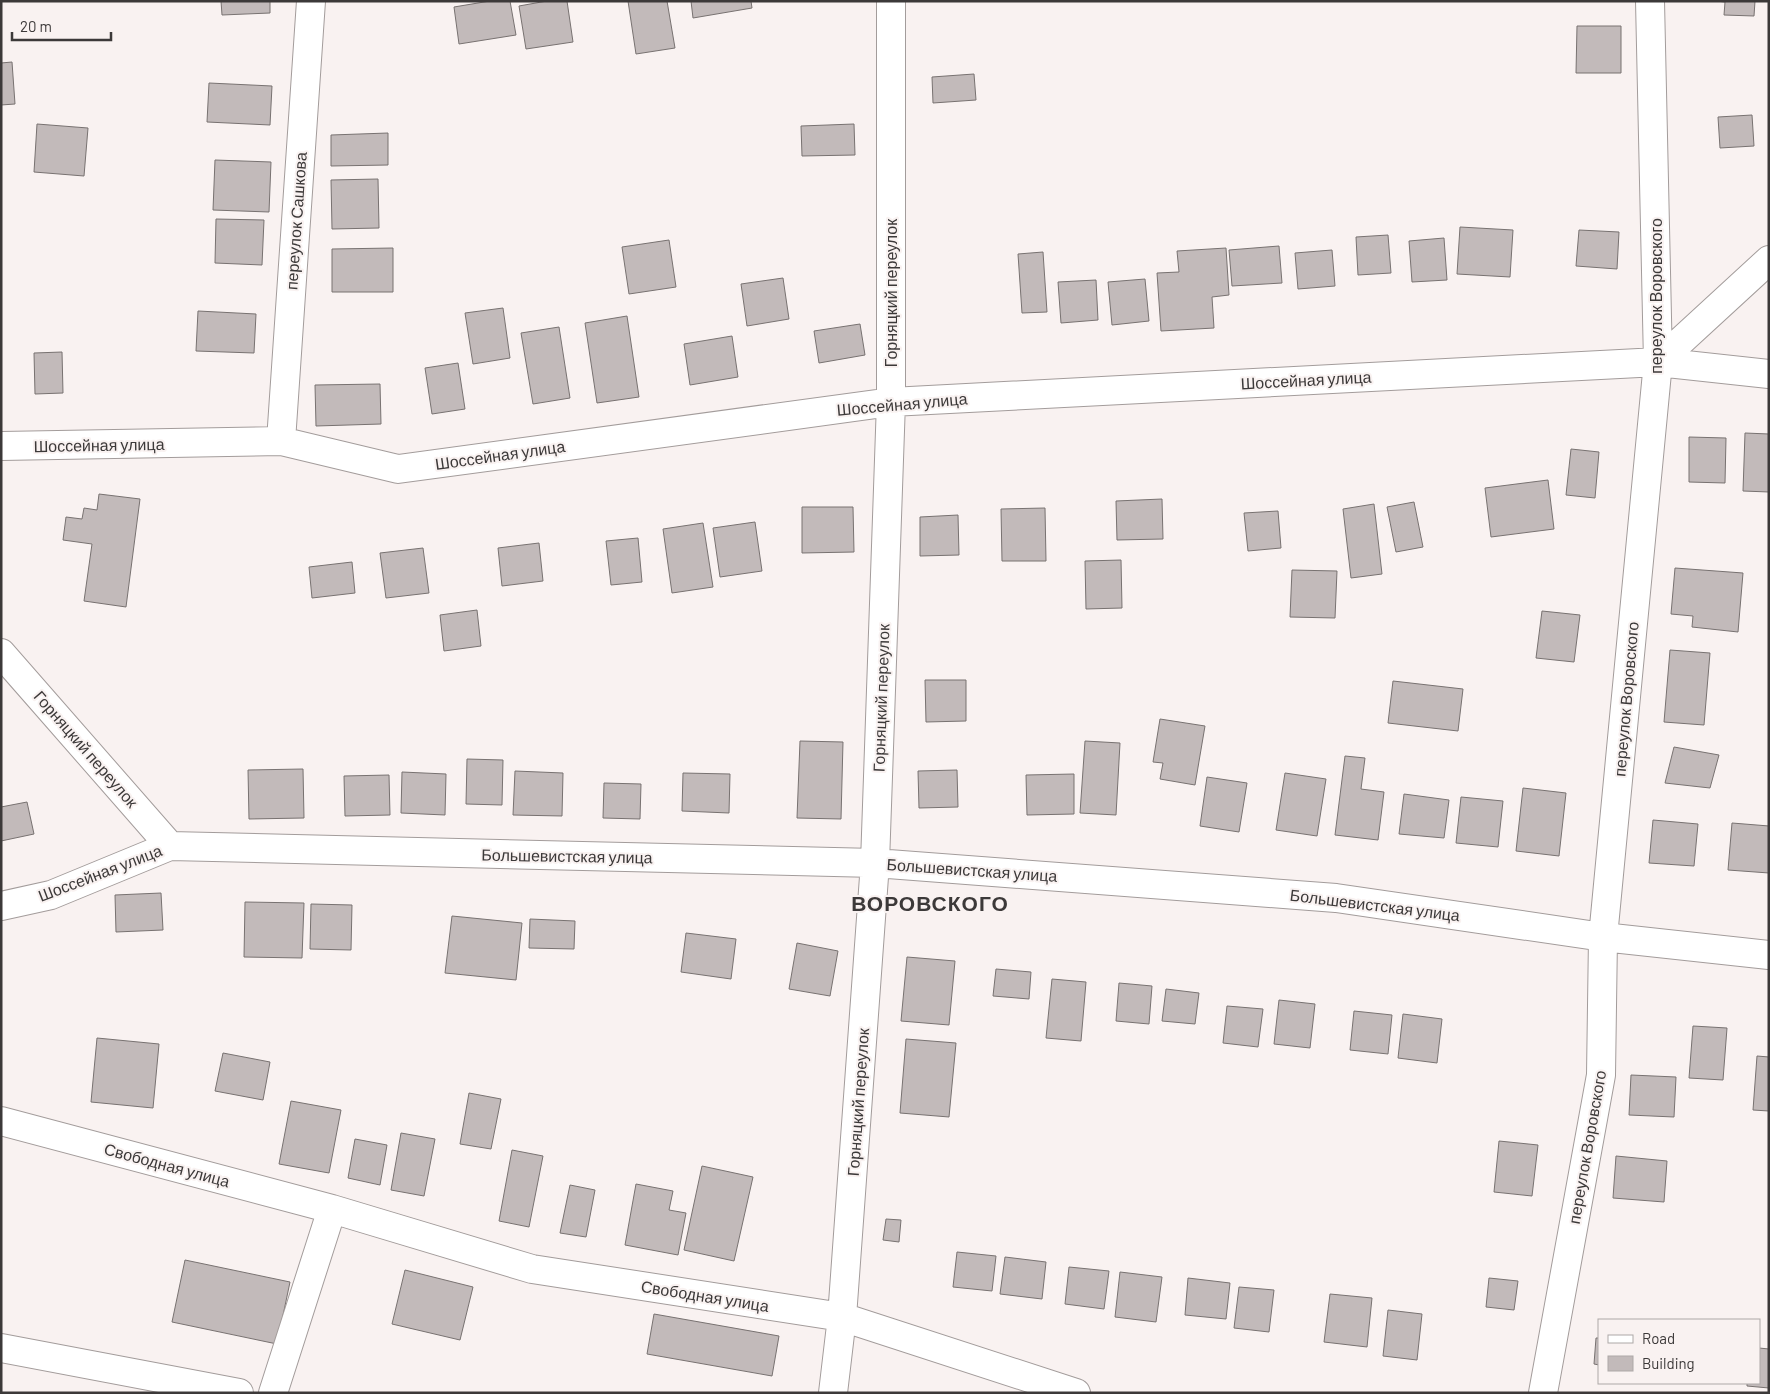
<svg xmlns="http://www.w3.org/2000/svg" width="1770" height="1394" viewBox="0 0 1770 1394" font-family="Barlow,sans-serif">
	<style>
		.building { fill: #c2baba; stroke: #787271 }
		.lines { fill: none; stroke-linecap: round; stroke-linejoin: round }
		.minor-casing { stroke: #a39c9b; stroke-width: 30 }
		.primary-casing { stroke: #a39c9b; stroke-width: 30 }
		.minor { stroke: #fff; stroke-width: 28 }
		.primary { stroke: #fff; stroke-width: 28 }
		.labels { text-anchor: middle; stroke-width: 4; stroke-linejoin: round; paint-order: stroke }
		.street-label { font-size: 16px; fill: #3c3939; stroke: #f9f2f1 }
		.district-label { font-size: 21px; font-weight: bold; letter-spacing: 1px; fill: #3c3939; stroke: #f9f2f1 }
	</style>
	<rect width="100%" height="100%" fill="#f9f2f1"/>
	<!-- building -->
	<path class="building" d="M221 1H270V13L222 15Z
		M490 1H510L516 35 459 44 454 7Z
		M547 1H567L573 42 526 49 519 6Z
		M628 1H667L675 48 636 54Z
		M691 1H751L752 8 693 18Z
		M1716 1H1755L1754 16 1724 15 1725 2Z
		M1577 26H1621V73H1576Z
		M12 62 15 104 1 105V63Z
		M974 74 976 100 933 103 932 77Z
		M209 83 272 86 270 125 207 122Z
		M1752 115 1754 146 1720 148 1718 117Z
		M37 124 88 128 84 176 34 172Z
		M854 124 855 155 802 156 801 126Z
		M388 133V165L331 166V135Z
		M215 160 271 162 269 212 213 210Z
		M378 179 379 228 332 229 331 180Z
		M216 219 264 220 262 265 215 263Z
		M1460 227 1513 230 1510 277 1457 274Z
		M1579 230 1619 232 1617 269 1576 266Z
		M1388 235 1391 273 1358 275 1356 237Z
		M1444 238 1447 280 1412 282 1409 241Z
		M669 240 676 287 629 294 622 247Z
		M1279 246 1282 283 1232 286 1229 250Z
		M393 248V292H332V249Z
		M1226 248 1229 295 1212 297 1214 328 1161 331 1157 273 1179 272 1177 251Z
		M1332 250 1335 286 1298 289 1295 253Z
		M1043 252 1047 312 1022 313 1018 254Z
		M783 278 789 319 747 326 741 284Z
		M1145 279 1149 321 1112 325 1108 282Z
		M1096 280 1098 320 1061 323 1058 282Z
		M503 308 510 358 473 364 465 313Z
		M198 311 256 314 254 353 196 351Z
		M627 316 639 397 597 403 585 323Z
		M860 324 865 355 819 363 814 331Z
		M559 327 570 398 533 404 521 333Z
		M732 336 738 377 690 385 684 344Z
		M62 352 63 393 35 394 34 353Z
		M458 363 465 409 432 414 425 368Z
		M380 384 381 424 316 426 315 385Z
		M1745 433 1769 434V492L1743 491Z
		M1689 437 1726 438 1725 483 1689 482Z
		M1571 449 1599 452 1595 498 1566 495Z
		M1548 480 1554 529 1491 537 1485 488Z
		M99 494 140 499 126 607 84 601 92 544 63 540 66 517 82 519 84 508 97 510Z
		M1162 499 1163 539 1117 540 1116 501Z
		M1414 502 1423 547 1396 552 1387 507Z
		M1374 504 1382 574 1351 578 1343 509Z
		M802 507H853L854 552 802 553Z
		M1045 508 1046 561H1002L1001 509Z
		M1278 511 1281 548 1248 551 1244 513Z
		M958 515 959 555 920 556V517Z
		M755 522 762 571 720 577 713 528Z
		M703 523 713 587 672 593 663 529Z
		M638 538 642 582 611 585 606 541Z
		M539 543 543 581 502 586 498 548Z
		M423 548 429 593 386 598 380 553Z
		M1121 560 1122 608 1086 609 1085 561Z
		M352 562 355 593 312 598 309 567Z
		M1675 568 1743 573 1738 632 1692 627 1693 616 1671 614Z
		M1292 570 1337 571 1335 618 1290 617Z
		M477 610 481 646 444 651 440 615Z
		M1542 611 1580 615 1574 662 1536 658Z
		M1670 650 1710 653 1704 725 1664 722Z
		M925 680H966V721L926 722Z
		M1393 681 1463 689 1458 731 1388 723Z
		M1160 719 1205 726 1195 785 1160 779 1163 763 1153 762Z
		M800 741 843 742 841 819 797 818Z
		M1085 741 1120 743 1116 815 1080 813Z
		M1674 747 1719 755 1710 788 1665 783Z
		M1345 756 1365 758 1361 789 1384 792 1378 840 1335 835Z
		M467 759 503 760 502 805 466 804Z
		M303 769 304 818 249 819 248 770Z
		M957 770 958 807 919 808 918 771Z
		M515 771 563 773 562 816 513 815Z
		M402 772 446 774 445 815 401 813Z
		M683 773 730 774 729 813 682 811Z
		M1285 773 1326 779 1317 836 1276 830Z
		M1074 774V814L1027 815 1026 775Z
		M389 775 390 815 345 816 344 776Z
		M1207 777 1247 783 1239 832 1200 826Z
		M604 783 641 784 640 819 603 818Z
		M1523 788 1566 793 1559 856 1516 851Z
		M1404 794 1449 800 1444 838 1399 834Z
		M1461 797 1503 801 1498 847 1456 843Z
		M27 802 34 834 1 841V807Z
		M1653 820 1698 824 1694 866 1649 863Z
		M1732 823 1769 826V873L1728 870Z
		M161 893 163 930 116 932 115 895Z
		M245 902 304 903 302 958 244 957Z
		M311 904 352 905 351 950 310 949Z
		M452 916 522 923 516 980 445 973Z
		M530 919 575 921 574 949 529 948Z
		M686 933 736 939 731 979 681 972Z
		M797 943 838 951 830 996 789 989Z
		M907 957 955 961 949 1025 901 1021Z
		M996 969 1031 972 1029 999 993 996Z
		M1052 979 1086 982 1081 1041 1046 1038Z
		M1119 983 1152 986 1149 1024 1116 1021Z
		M1166 989 1199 993 1195 1024 1162 1021Z
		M1279 1000 1315 1004 1310 1048 1274 1044Z
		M1227 1006 1263 1009 1258 1047 1223 1043Z
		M1354 1011 1392 1015 1388 1054 1350 1050Z
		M1403 1014 1442 1019 1437 1063 1398 1058Z
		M1693 1026 1727 1028 1723 1080 1689 1078Z
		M97 1038 159 1044 153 1108 91 1102Z
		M906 1039 956 1043 949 1117 900 1113Z
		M223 1053 270 1062 263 1100 215 1091Z
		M1757 1056 1769 1057V1111L1753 1110Z
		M1631 1075 1676 1077 1674 1117 1629 1115Z
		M469 1093 501 1099 491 1149 460 1144Z
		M291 1101 341 1110 329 1173 279 1164Z
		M401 1133 435 1139 424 1196 391 1190Z
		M355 1139 387 1145 380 1185 348 1178Z
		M1499 1141 1538 1145 1532 1196 1494 1192Z
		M512 1150 543 1156 529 1227 499 1221Z
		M1616 1156 1667 1161 1664 1202 1613 1198Z
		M702 1166 753 1177 734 1261 684 1250Z
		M636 1184 673 1191 669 1210 686 1213 678 1255 625 1245Z
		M570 1185 595 1190 586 1237 560 1233Z
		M886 1219 901 1220 899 1242 883 1240Z
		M957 1252 996 1256 992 1291 953 1287Z
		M1005 1257 1046 1262 1042 1299 1000 1294Z
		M185 1260 290 1282 277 1344 172 1322Z
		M1069 1267 1109 1271 1104 1309 1065 1304Z
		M405 1270 473 1287 460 1340 392 1324Z
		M1120 1272 1162 1277 1156 1322 1115 1317Z
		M1188 1278 1230 1283 1226 1319 1185 1315Z
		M1489 1278 1518 1281 1514 1310 1486 1307Z
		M1239 1287 1274 1290 1269 1332 1234 1328Z
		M1330 1294 1372 1298 1367 1347 1324 1342Z
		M1388 1310 1422 1314 1417 1360 1383 1356Z
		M654 1314 779 1336 772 1376 647 1354Z
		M1596 1338H1599V1365L1594 1364Z
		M1759 1348 1769 1349V1388L1747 1386V1383H1759Z"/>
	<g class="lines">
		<defs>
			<path id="minor" d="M1658 362 1769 260
				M281 441 311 1
				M1 446 281 441 398 469 891 402 1658 362 1769 374
				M1 653 170 846
				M1 906 51 895 170 846 875 863 1336 898 1603 937 1769 955
				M1 1121 332 1209 532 1269 842 1317 1076 1393
				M273 1393 332 1209
				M833 1393 842 1317 875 863 891 402V1
				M1543 1393 1601 1075 1603 937 1658 362 1650 1"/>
			<path id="primary" d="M1 1348 239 1393"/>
		</defs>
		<!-- minor casing -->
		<use href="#minor" class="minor-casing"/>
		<!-- primary casing -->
		<use href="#primary" class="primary-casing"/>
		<!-- minor -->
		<use href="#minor" class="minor"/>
		<!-- primary -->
		<use href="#primary" class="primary"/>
	</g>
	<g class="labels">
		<!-- street labels -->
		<g class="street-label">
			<text transform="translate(296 221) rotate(-86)" y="6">переулок Сашкова</text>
			<text transform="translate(891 293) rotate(-90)" y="6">Горняцкий переулок</text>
			<text transform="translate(1656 296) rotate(-90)" y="6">переулок Воровского</text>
			<text transform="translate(1306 380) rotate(-3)" y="6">Шоссейная улица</text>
			<text transform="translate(902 404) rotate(-5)" y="6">Шоссейная улица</text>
			<text transform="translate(99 445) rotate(-1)" y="6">Шоссейная улица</text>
			<text transform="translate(500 455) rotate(-8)" y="6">Шоссейная улица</text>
			<text transform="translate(881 698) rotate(-88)" y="6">Горняцкий переулок</text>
			<text transform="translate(1626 699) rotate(-85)" y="6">переулок Воровского</text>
			<text transform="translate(86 749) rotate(49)" y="6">Горняцкий переулок</text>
			<text transform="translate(567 856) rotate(1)" y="6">Большевистская улица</text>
			<text transform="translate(972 870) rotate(4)" y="6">Большевистская улица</text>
			<text transform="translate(100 873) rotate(-21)" y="6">Шоссейная улица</text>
			<text transform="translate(1375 905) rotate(7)" y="6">Большевистская улица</text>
			<text transform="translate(858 1102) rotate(-86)" y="6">Горняцкий переулок</text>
			<text transform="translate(1587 1147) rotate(-80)" y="6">переулок Воровского</text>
			<text transform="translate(167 1165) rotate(15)" y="6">Свободная улица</text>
			<text transform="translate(705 1296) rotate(9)" y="6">Свободная улица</text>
		</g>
		<!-- district labels -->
		<g class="district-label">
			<text x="930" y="911">ВОРОВСКОГО</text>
		</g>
	</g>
	<!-- border -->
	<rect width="1770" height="1394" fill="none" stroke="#3c3939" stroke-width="5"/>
	<!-- legend -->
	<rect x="1598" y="1319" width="162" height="65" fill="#f9f2f1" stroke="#ada8a7"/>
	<rect x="1608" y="1335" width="25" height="8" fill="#ffffff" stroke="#ada8a7"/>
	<text x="1642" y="1344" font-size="15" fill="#3c3939">Road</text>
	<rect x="1608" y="1356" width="25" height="15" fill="#c2baba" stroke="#ada8a7"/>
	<text x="1642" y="1369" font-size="15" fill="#3c3939">Building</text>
	<!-- scale -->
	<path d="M12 32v8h99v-8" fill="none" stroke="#3c3939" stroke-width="2.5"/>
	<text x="20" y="32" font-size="15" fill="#3c3939" stroke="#f9f2f1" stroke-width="4" paint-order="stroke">20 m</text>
</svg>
